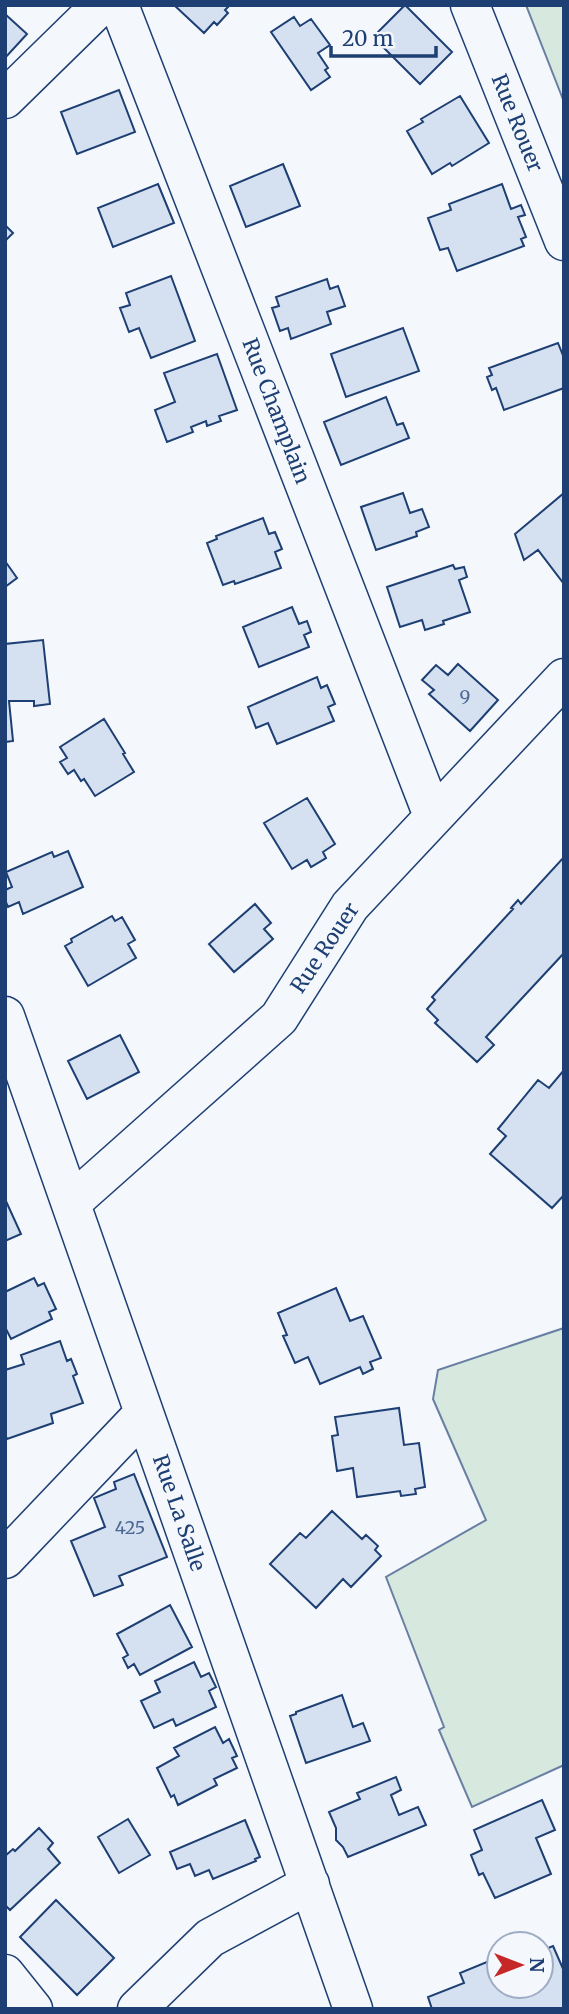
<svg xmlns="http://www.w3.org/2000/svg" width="569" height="2014" viewBox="0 0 569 2014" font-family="Merriweather,serif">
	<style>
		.green { fill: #d7e8df; stroke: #687fa3; stroke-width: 2 }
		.building { fill: #d5e0f0; stroke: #1d3f73; stroke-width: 2 }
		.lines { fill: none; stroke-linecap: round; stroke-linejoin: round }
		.minor-casing { stroke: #1d3f73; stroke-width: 41 }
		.minor { stroke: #f4f7fb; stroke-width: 38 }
		.labels { text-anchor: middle; stroke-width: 5; stroke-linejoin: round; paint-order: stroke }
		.number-label { font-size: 18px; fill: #4b6792 }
		.street-label { font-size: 21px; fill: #1d3f73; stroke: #f4f7fb }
	</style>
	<rect width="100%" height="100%" fill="#f4f7fb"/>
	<!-- green -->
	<path class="green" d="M526 5H564V102Z
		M564 1328V1765L472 1807 439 1730 444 1727 386 1577 486 1520 433 1399 438 1370Z"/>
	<!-- building -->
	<path class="building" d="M174 5H230L225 10 228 13 217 25 214 22 204 33Z
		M405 5 452 52 420 84 373 37Z
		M5 14 27 34 5 58Z
		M294 17 300 26 311 19 330 45 318 53 328 68 325 70 330 77 311 90 271 32Z
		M119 90 135 132 77 154 61 112Z
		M460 96 489 143 452 166 450 163 432 174 407 131 423 122 421 119Z
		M283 164 300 206 246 227 230 186Z
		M158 184 174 223 113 247 98 208Z
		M502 184 511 209 521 205 525 215 518 217 526 237 521 239 524 246 457 271 448 248 440 250 428 218 451 210 449 204Z
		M5 225 13 233 5 241Z
		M171 276 195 341 151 358 139 328 129 332 120 308 130 305 126 293Z
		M327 279 330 289 338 286 345 306 327 312 331 324 291 339 288 328 280 331 272 308 279 306 276 297Z
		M403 328 419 371 346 397 331 354Z
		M558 343 564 358V388L504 410 496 388 492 390 487 377 492 375 489 368Z
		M217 354 237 410 219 416 221 421 207 426 206 421 191 427 193 432 167 442 155 410 175 402 164 373Z
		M386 397 397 425 403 423 409 438 341 465 324 422Z
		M403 493 410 513 422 509 429 527 416 532 417 536 376 550 361 507Z
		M564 493V584L538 550 524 560 515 534Z
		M263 518 269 534 275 532 282 549 275 552 281 568 235 584 234 581 223 585 207 543 217 539 216 536Z
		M5 561 17 578 5 587Z
		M453 565 455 569 464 567 467 577 459 580 470 612 443 621 444 624 425 630 422 620 400 627 387 587Z
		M292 607 299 624 307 621 311 632 304 635 309 647 259 667 243 627Z
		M43 640 50 704 34 706V701H9L13 741 5 742V644Z
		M458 664 498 700 470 731 429 694 434 690 422 680 436 665 448 675Z
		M317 677 321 688 327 685 335 704 328 707 334 721 277 744 268 723 256 728 248 707Z
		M104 719 125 753 123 754 134 772 95 796 84 779 81 781 74 770 68 774 60 762 67 758 60 747Z
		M307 798 335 844 323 852 326 858 311 867 307 860 292 869 264 823Z
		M68 851 83 887 23 914 19 902 8 907 5 900V890L12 887 6 872 52 852 54 857Z
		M564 857V953L486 1037 494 1045 477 1062 435 1023 438 1020 427 1009 435 1000 432 997 513 909 511 908 518 900 521 904Z
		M255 904 271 923 264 929 273 939 234 972 209 944Z
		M112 916 115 921 122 917 135 940 128 944 136 958 88 986 65 946 72 942 71 939Z
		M120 1035 139 1072 87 1099 68 1061Z
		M564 1070V1195L552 1208 490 1154 506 1136 498 1129 538 1080 549 1088Z
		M5 1199 21 1234 5 1241Z
		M34 1278 38 1286 44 1283 56 1309 49 1312 52 1319 11 1339 5 1327V1292Z
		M336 1288 350 1321 363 1316 381 1358 370 1362 373 1369 363 1374 360 1367 320 1384 308 1357 295 1363 283 1336 287 1335 278 1313Z
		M60 1341 67 1361 71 1359 77 1374 73 1376 83 1403 51 1414 53 1423 7 1439 5 1435V1370L24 1364 21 1355Z
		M399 1408 404 1445 419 1443 425 1487 415 1489 416 1494 401 1496 400 1491 357 1497 353 1468 337 1471 332 1436 338 1435 335 1417Z
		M134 1474 167 1557 119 1576 123 1585 94 1596 71 1541 105 1527 94 1498 116 1489 114 1482Z
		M332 1511 362 1539 366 1535 378 1546 375 1550 381 1556 351 1587 343 1579 316 1608 270 1564 300 1533 306 1538Z
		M170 1605 192 1647 140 1675 134 1664 128 1668 123 1658 128 1655 117 1634Z
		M194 1662 201 1677 209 1673 216 1687 209 1691 216 1707 176 1726 173 1719 154 1728 141 1701 160 1692 155 1681Z
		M342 1695 353 1727 363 1723 370 1741 306 1763 290 1716 296 1714V1712Z
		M215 1727 223 1743 229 1739 237 1756 232 1758 237 1768 214 1779 217 1785 178 1805 174 1795 171 1797 157 1768 179 1756 174 1748Z
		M396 1777 401 1790 391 1795 399 1815 418 1807 426 1825 348 1857 343 1847 336 1840V1828L329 1812 360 1799 357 1793Z
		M542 1800 555 1830 536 1838 551 1874 495 1898 483 1873 479 1875 471 1855 482 1850 474 1830Z
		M128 1819 150 1855 119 1873 98 1837Z
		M245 1820 260 1857 255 1859 256 1861 213 1879 209 1870 195 1876 190 1864 177 1869 170 1852Z
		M39 1828 53 1843 48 1849 60 1863 10 1910 5 1905V1856L13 1849 15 1851Z
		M56 1900 114 1958 77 1995 20 1937Z
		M553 1946 564 1971V2009H432L428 1997 464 1983 460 1973 499 1957V1986H541V1951Z"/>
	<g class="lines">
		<defs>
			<path id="minor" d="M119 5 433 816
				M470 5 564 241
				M5 99 101 5
				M5 1016 353 2009
				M71 1203 279 1018 350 906 564 678
				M5 1559 144 1413
				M5 1974 33 2009
				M137 2009 210 1938 310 1884"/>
		</defs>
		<!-- minor casing -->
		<use href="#minor" class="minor-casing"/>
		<!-- minor -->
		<use href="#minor" class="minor"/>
	</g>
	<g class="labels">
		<!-- number labels -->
		<g class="number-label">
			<text x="465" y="703">9</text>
			<text x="130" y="1534">425</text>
		</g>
		<!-- street labels -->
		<g class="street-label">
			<text transform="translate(517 123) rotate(68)" y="7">Rue Rouer</text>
			<text transform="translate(276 411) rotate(69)" y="7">Rue Champlain</text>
			<text transform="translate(325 948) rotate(-56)" y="7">Rue Rouer</text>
			<text transform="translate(179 1513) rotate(71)" y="7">Rue La Salle</text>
		</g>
	</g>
	<!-- border -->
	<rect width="569" height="2014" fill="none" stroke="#1d3f73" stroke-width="14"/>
	<!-- north arrow -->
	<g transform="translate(520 1965) rotate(90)"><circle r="33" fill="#f4f7fb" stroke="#9eadc5" stroke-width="2"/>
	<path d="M0-5L12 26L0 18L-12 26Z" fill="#c62828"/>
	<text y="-10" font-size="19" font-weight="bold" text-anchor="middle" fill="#1d3f73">N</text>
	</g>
	<!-- scale -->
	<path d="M331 46v10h105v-10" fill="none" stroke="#1d3f73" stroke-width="3.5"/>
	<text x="342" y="46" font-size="21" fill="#1d3f73" stroke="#f4f7fb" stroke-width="5" paint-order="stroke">20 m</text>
</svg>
